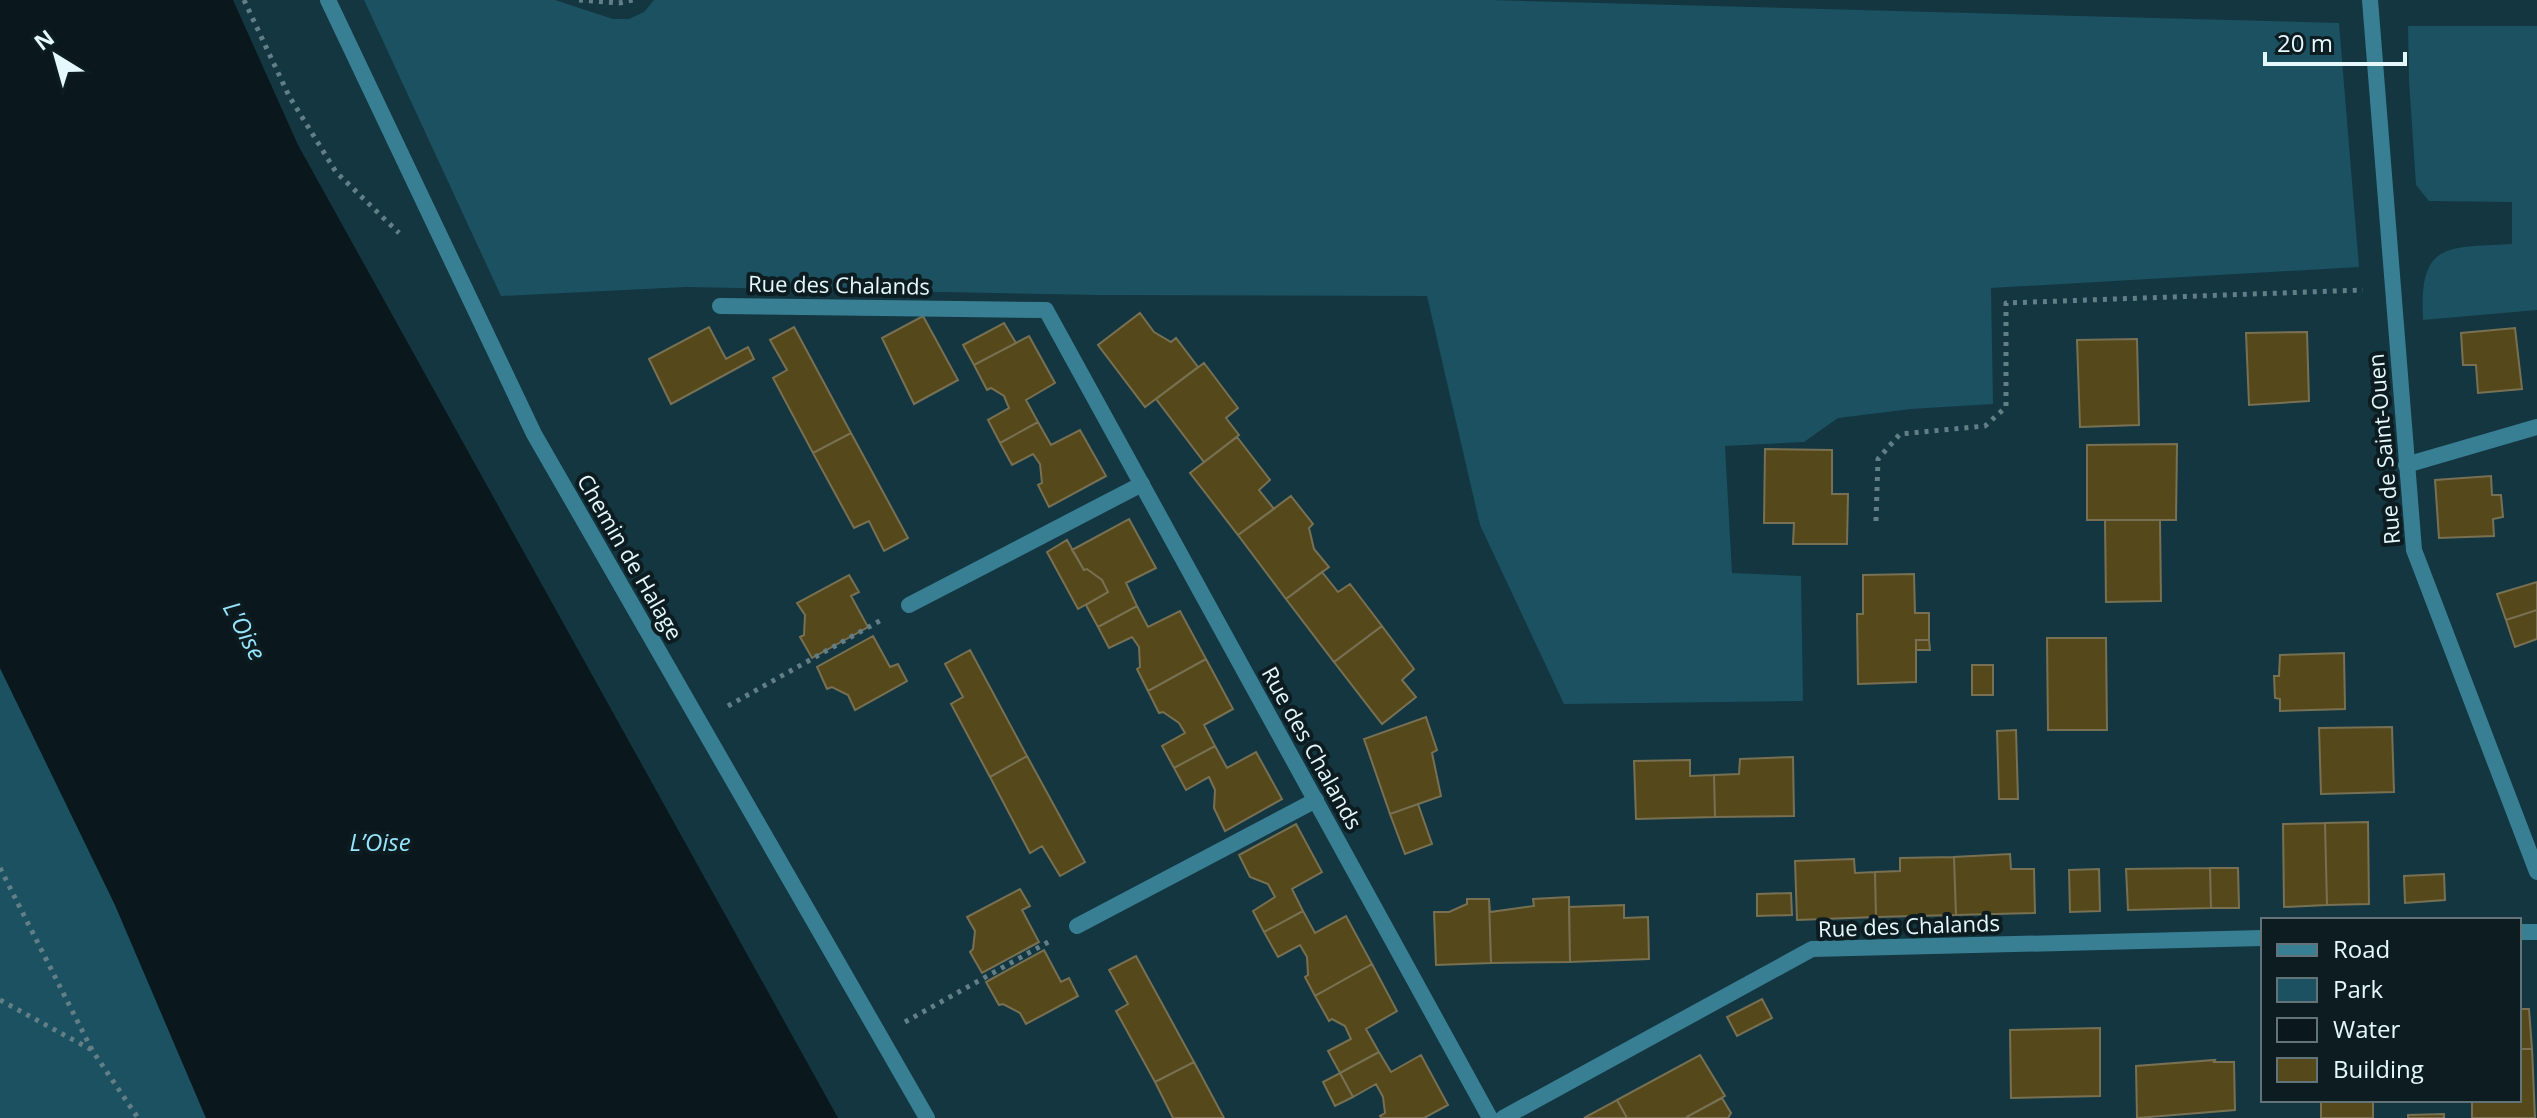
<svg xmlns="http://www.w3.org/2000/svg" width="2537" height="1118" viewBox="0 0 2537 1118" font-family="'Open Sans',sans-serif">
	<style>
		.green { fill: #1b5160 }
		.water { fill: #0a181d }
		.building { fill: #55491b; stroke: #787053; stroke-width: 2 }
		.lines { fill: none; stroke-linecap: round; stroke-linejoin: round }
		.path { stroke: #627f88; stroke-width: 5; stroke-dasharray: 4 6; stroke-linecap: butt }
		.lane { stroke: #397f93; stroke-width: 16 }
		.street { stroke: #397f93; stroke-width: 16 }
		.labels { text-anchor: middle; stroke-width: 8; stroke-linejoin: round; paint-order: stroke }
		.street-label { font-size: 22px; fill: #e4f8fe; stroke: #0d1c20 }
		.water-label { font-size: 24px; font-style: italic; fill: #97e5fd; stroke: #0d1c20 }
	</style>
	<rect width="100%" height="100%" fill="#133640"/>
	<!-- green -->
	<path class="green" d="M364 0H555L613 19H629L644 12 654 0H1491L2339 23 2359 267 1991 288 1993 404 1911 409 1838 418 1804 442 1725 446 1732 573 1801 576 1803 701 1564 704 1480 525 1427 296 1099 295 686 287 501 296Z
		M2408 26H2537V310L2423 320C2419 241 2446 248 2512 244V202L2429 201 2416 185 2409 81Z
		M0 668 115 905 206 1118H0Z"/>
	<!-- water -->
	<path class="water" d="M0 0H233L298 145 838 1118H206L115 905 0 668Z"/>
	<!-- building -->
	<path class="building" d="M1140 313 1154 332 1171 342 1176 338 1198 367 1145 407 1098 345Z
		M923 316 958 380 914 404 882 338Z
		M1004 323 1016 343 974 365 963 345Z
		M709 327 726 359 748 347 754 359 671 404 649 359Z
		M794 327 851 433 813 453 773 378 787 370 770 340Z
		M2515 328 2522 389 2478 393 2476 365H2463L2461 333Z
		M2307 332 2309 401 2249 405 2246 333Z
		M1029 336 1055 383 1026 400 1038 422 1000 443 988 420 1009 408 1004 396 991 388 987 390 974 365Z
		M2137 339 2139 425 2080 427 2077 340Z
		M1204 363 1238 408 1226 418 1239 435 1204 462 1156 399Z
		M1038 422 1051 445 1080 430 1106 476 1049 507 1038 485 1042 483 1040 464 1033 454 1012 465 1000 443Z
		M851 433 908 538 884 551 869 521 854 528 813 453Z
		M1237 437 1270 480 1259 490 1274 509 1238 535 1190 473Z
		M2177 444 2176 520H2087V445Z
		M1765 449 1832 450V494H1848L1847 544H1793L1794 523H1764Z
		M2491 476 2492 495H2501L2503 517 2493 519 2494 536 2439 538 2435 480Z
		M1291 496 1313 524 1309 528 1314 549 1329 567 1286 599 1238 535Z
		M1129 519 1156 568 1126 583 1137 606 1098 627 1086 605 1108 592 1102 580 1087 569 1084 570 1072 550Z
		M2105 520H2160L2161 601 2106 602Z
		M1067 540 1084 570 1087 569 1102 580 1108 592 1078 609 1047 552Z
		M1322 572 1338 592 1350 584 1382 626 1334 662 1286 599Z
		M1914 574 1915 613H1929V640H1916V682L1858 684 1857 614H1863V575Z
		M849 575 859 592 851 596 868 627 812 658 800 637 804 635 805 615 797 603Z
		M2537 582V610L2506 620 2497 594Z
		M1137 606 1148 627 1180 611 1206 659 1148 691 1137 669 1140 667 1139 647 1132 637 1109 648 1098 627Z
		M2537 610V639L2515 647 2506 620Z
		M1382 626 1414 669 1402 680 1416 697 1382 724 1334 662Z
		M873 636 890 667 898 664 907 681 855 710 848 695 832 687 827 689 817 667Z
		M2047 638H2106L2107 730H2048Z
		M1916 640H1929L1930 650H1916Z
		M970 650 1027 756 990 777 951 704 963 697 945 664Z
		M2344 653 2345 709 2280 711V699L2275 698 2274 676H2279L2280 655Z
		M1206 659 1233 709 1204 725 1215 746 1174 768 1162 746 1185 733 1179 723 1163 712 1159 713 1148 691Z
		M1972 665H1993V695H1972Z
		M1426 717 1437 750 1432 753 1441 796 1390 814 1364 739Z
		M2392 727 2394 792 2321 794 2319 728Z
		M2016 730 2018 799H1999L1997 731Z
		M1215 746 1227 768 1256 752 1282 799 1225 831 1214 808 1215 790 1209 777 1186 790 1174 768Z
		M1027 756 1085 862 1060 876 1042 846 1030 853 990 777Z
		M1793 757 1794 816 1715 817 1714 775 1739 774 1740 759Z
		M1690 760V776L1714 775 1715 817 1636 819 1634 761Z
		M1418 804 1432 844 1405 854 1390 814Z
		M2368 822 2369 904 2327 905 2325 823Z
		M2325 823 2327 905 2284 907 2283 824Z
		M1296 824 1322 872 1292 889 1303 911 1264 932 1253 911 1275 897 1268 884 1250 877 1239 855Z
		M2010 854 2011 869H2034L2035 913 1956 915 1954 857Z
		M1954 857 1956 915 1876 917 1875 872 1900 871V858Z
		M1854 859 1855 873 1875 872 1876 917 1797 920 1795 861Z
		M2210 868 2211 908 2128 910 2126 869Z
		M2210 868H2238L2239 908H2211Z
		M2099 869 2100 911 2070 912 2069 870Z
		M2444 874 2445 900 2405 903 2404 876Z
		M1020 889 1030 906 1022 910 1039 942 982 973 970 952 973 949 975 931 967 917Z
		M1791 893 1792 915 1757 916V894Z
		M1569 897 1570 962 1491 963 1489 899 1490 912 1534 906 1533 899Z
		M1467 899H1489L1491 963 1436 965 1434 912H1449L1467 904Z
		M1624 905V918L1648 917 1649 959 1570 962 1569 907Z
		M1303 911 1315 933 1346 916 1372 964 1315 996 1305 977 1308 975 1307 957 1300 945 1278 957 1264 932Z
		M1044 950 1061 982 1069 978 1078 996 1026 1024 1020 1013 1003 1004 999 1005 986 982Z
		M1136 956 1194 1062 1155 1082 1116 1011 1128 1004 1109 970Z
		M1372 964 1397 1011 1366 1029 1379 1052 1340 1073 1328 1051 1351 1039 1345 1026 1332 1019 1329 1021 1315 996Z
		M1762 999 1772 1018 1737 1036 1727 1017Z
		M2519 1009H2529L2532 1049H2519Z
		M2100 1028V1096L2011 1098 2010 1030Z
		M2519 1049H2532L2535 1118H2472V1100H2519Z
		M1379 1052 1391 1072 1421 1055 1448 1105 1424 1118H1382L1380 1116 1385 1113 1383 1097 1376 1084 1353 1097 1340 1073Z
		M1700 1055 1725 1096 1685 1118H1627L1617 1100Z
		M2215 1060 2214 1062H2234L2235 1110 2137 1118 2136 1066Z
		M1194 1062 1224 1118H1173L1155 1082Z
		M1340 1073 1353 1097 1335 1106 1323 1082Z
		M1722 1098 1731 1113 1728 1118H1685Z
		M1617 1100 1627 1118H1584Z
		M2321 1100H2373V1118H2321Z
		M2444 1114V1118H2408V1115Z"/>
	<g class="lines">
		<!-- path -->
		<path class="path" d="M244 0 289 96 336 172 399 233
			M579 0 619 3 633 0
			M1876 521 1878 459 1900 434 1985 426 2006 407V303L2363 290
			M728 706 883 619
			M0 868 92 1050 138 1118
			M0 1000 90 1049
			M905 1022 1050 941"/>
		<!-- lane -->
		<path class="lane" d="M2406 465 2537 427
			M909 605 1142 484
			M1077 926 1316 800"/>
		<!-- street -->
		<path class="street" d="M328 0 534 434 927 1118
			M2370 0 2414 550 2537 872
			M720 306 1046 310 1490 1118
			M2519 932H2537
			M1503 1118 1812 949 2263 938"/>
	</g>
	<g class="labels">
		<!-- street labels -->
		<g class="street-label">
			<text transform="translate(839 285) rotate(1)" y="8">Rue des Chalands</text>
			<text transform="translate(2384 449) rotate(-95)" y="8">Rue de Saint-Ouen</text>
			<text transform="translate(630 557) rotate(60)" y="8">Chemin de Halage</text>
			<text transform="translate(1312 748) rotate(61)" y="8">Rue des Chalands</text>
			<text transform="translate(1909 926) rotate(-2)" y="8">Rue des Chalands</text>
		</g>
		<!-- water labels -->
		<g class="water-label">
			<text transform="translate(244 631) rotate(62)" y="8">L'Oise</text>
			<text x="380" y="851">L’Oise</text>
		</g>
	</g>
	<!-- legend -->
	<rect x="2261" y="918" width="260" height="184" fill="#0d1c20" stroke="#637479" stroke-width="2"/>
	<rect x="2277" y="944" width="40" height="12" fill="#397f93" stroke="#637479" stroke-width="2"/>
	<text x="2333" y="958" font-size="24" fill="#e4f8fe">Road</text>
	<rect x="2277" y="978" width="40" height="24" fill="#1b5160" stroke="#637479" stroke-width="2"/>
	<text x="2333" y="998" font-size="24" fill="#e4f8fe">Park</text>
	<rect x="2277" y="1018" width="40" height="24" fill="#0a181d" stroke="#637479" stroke-width="2"/>
	<text x="2333" y="1038" font-size="24" fill="#e4f8fe">Water</text>
	<rect x="2277" y="1058" width="40" height="24" fill="#55491b" stroke="#637479" stroke-width="2"/>
	<text x="2333" y="1078" font-size="24" fill="#e4f8fe">Building</text>
	<!-- north arrow -->
	<g transform="translate(56 56) rotate(323)" stroke="#0d1c20" stroke-width="6" paint-order="stroke">
	<path d="M0-6L14 30L0 20L-14 30Z" fill="#e4f8fe"/>
	<text y="-12" font-size="22" font-weight="bold" text-anchor="middle" fill="#e4f8fe">N</text>
	</g>
	<!-- scale -->
	<path d="M2265 52v12h140v-12" fill="none" stroke="#e4f8fe" stroke-width="4"/>
	<text x="2277" y="52" font-size="24" fill="#e4f8fe" stroke="#0d1c20" stroke-width="6" paint-order="stroke">20 m</text>
</svg>
